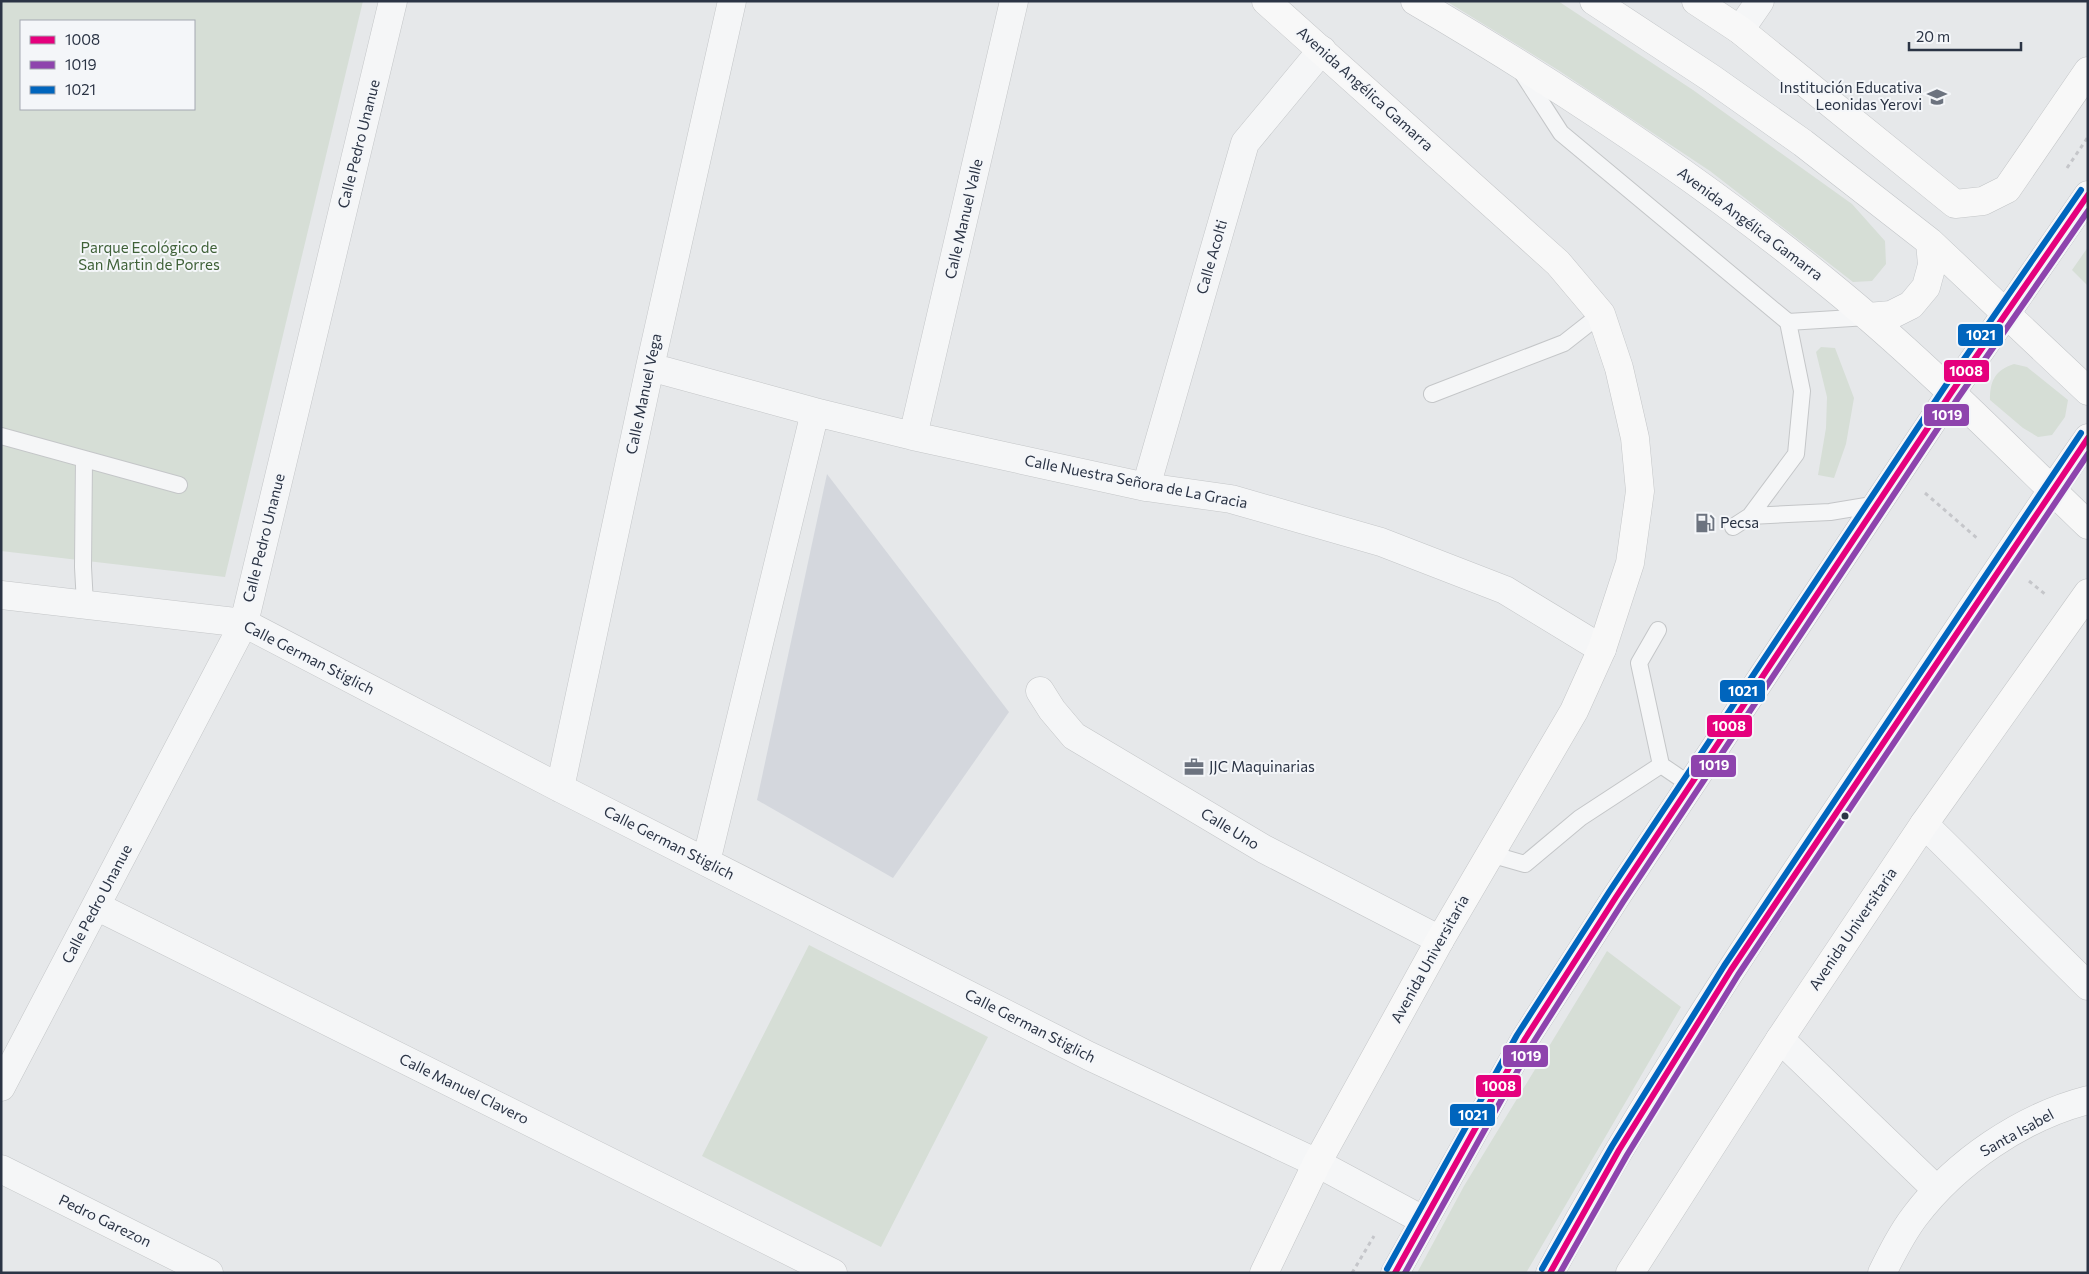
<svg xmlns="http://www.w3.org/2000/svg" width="2089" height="1274" viewBox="0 0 2089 1274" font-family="Commissioner,sans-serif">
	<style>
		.built { fill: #d4d7dd }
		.green { fill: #d6ded6; fill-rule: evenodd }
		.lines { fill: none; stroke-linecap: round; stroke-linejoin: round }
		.lane-casing { stroke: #c4c6c8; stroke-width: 18 }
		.street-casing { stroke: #c4c6c8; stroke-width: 29 }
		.secondary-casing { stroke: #c4c6c8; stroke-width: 29 }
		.primary-casing { stroke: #c2c5c8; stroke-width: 29 }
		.path { stroke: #c5c6ca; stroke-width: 3; stroke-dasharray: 4 4; stroke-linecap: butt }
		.lane { stroke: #f5f6f7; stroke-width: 16 }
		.street { stroke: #f5f6f7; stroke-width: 28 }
		.secondary { stroke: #f8f8f8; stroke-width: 28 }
		.primary { stroke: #f8f8f8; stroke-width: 28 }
		.bus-1-casing { stroke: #f4f6f9; stroke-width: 10 }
		.bus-2-casing { stroke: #f4f6f9; stroke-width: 10 }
		.bus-3-casing { stroke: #f4f6f9; stroke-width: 10 }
		.bus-1 { stroke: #e5007d; stroke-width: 6 }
		.bus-2 { stroke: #8e44ad; stroke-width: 6 }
		.bus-3 { stroke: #0065bd; stroke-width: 6 }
		.bus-dot { fill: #2b3445; stroke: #f4f6f9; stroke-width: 2 }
		.labels { text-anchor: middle; stroke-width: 4; stroke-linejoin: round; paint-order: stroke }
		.poi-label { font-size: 15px; fill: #2b3445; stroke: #f4f6f9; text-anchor: start }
		.street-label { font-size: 15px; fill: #2b3445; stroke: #f4f6f9 }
		.park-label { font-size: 15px; fill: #3f6138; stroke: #f4f6f9 }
		.line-badge { stroke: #f4f6f9; stroke-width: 2 }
		.badge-label { font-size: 14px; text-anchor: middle; font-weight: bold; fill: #fff }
	</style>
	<rect width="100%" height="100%" fill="#e6e8ea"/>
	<!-- built -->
	<path class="built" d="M827 474 1009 712 893 878 757 800Z"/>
	<!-- green -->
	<path class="green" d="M1 1H363L225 577 1 551ZM21 21H194V109H21Z
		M1446 1H1558L1693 90 1852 204 1885 241 1886 264 1872 281 1853 282 1710 171 1558 70Z
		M2088 247V286L2072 270Z
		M1821 347 1835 348 1854 398 1846 444 1834 478 1818 475 1826 428 1827 397 1816 352Z
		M2014 364 2027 367 2068 400 2065 417 2052 435 2038 437 2023 428 1990 400C1990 381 1995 370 2014 364Z
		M809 945 988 1037 881 1247 702 1156Z
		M1607 951 1681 1007 1526 1273H1417L1464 1186Z"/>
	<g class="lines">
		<defs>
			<path id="lane" d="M1521 71 1561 133 1788 322 1802 391 1796 454 1750 516 1733 527
				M1788 322 1868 317
				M1432 394 1564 343 1601 314
				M1 436 179 485
				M84 459 83 567 85 604
				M1750 516 1830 512 1878 504
				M1658 630 1639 663 1661 765 1689 784
				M1490 854 1525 864 1580 818 1661 765"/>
			<path id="street" d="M1740 30 1760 1
				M650 367 815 412 913 436 1146 487 1231 499 1381 542 1505 590 1602 649
				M913 436 1014 1
				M1146 487 1245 143 1322 50
				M1 595 244 623 560 788 1089 1056 1317 1163 1423 1220
				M1040 691 1052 710 1074 736 1264 849 1440 940
				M560 788 650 367 732 1
				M1924 824 2088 986
				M706 862 815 412
				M96 906 833 1273
				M1780 1039 1937 1190
				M1 1087 244 623 393 1
				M1 1169 209 1273
				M1882 1273C1892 1253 1902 1233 1915 1216 1956 1162 2022 1117 2088 1100"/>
			<path id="secondary" d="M1696 1 1740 30 1955 204 1983 201 2007 189 2088 71
				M1264 1273 1317 1163 1440 940 1574 711 1602 649 1630 563 1640 491 1635 438 1619 368 1601 314 1558 263 1266 1
				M1630 1273 1780 1039 1924 824 2088 593"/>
			<path id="primary" d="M1415 1C1560 86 1700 178 1830 285 1921 359 2003 443 2088 525
				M1594 1 1711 78 1803 143 1930 242 2088 391
				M1868 317 1891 315 1911 305 1926 287 1932 265 1930 242
				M1395 1273 1525 1039 1616 897 1951 393 2088 195
				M1550 1273C1639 1107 1743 950 1848 794 1928 675 2006 556 2088 438"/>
		</defs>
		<!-- lane casing -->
		<use href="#lane" class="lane-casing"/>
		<!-- street casing -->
		<use href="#street" class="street-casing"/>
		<!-- secondary casing -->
		<use href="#secondary" class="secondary-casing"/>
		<!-- primary casing -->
		<use href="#primary" class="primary-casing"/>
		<!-- path -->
		<path class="path" d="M2067 168 2088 137
			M1925 493 1978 539
			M2029 581 2046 595
			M1352 1273 1374 1236"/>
		<!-- lane -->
		<use href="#lane" class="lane"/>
		<!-- street -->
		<use href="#street" class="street"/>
		<!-- secondary -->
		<use href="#secondary" class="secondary"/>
		<!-- primary -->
		<use href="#primary" class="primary"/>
		<defs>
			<path id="bus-1" d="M1395 1273 1525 1039 1616 897 1951 393 2088 195
				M1550 1273 1619 1150 1731 970 2088 438"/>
			<path id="bus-2" d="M1405 1273 1533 1043 1623 902 1958 398 2088 211
				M1560 1273 1627 1155 1738 975 2088 454"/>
			<path id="bus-3" d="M1387 1269 1517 1035 1609 892 1944 388 2081 190
				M1542 1269 1612 1146 1724 966 2081 433"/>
		</defs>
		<!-- bus-1 casing -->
		<use href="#bus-1" class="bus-1-casing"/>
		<!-- bus-2 casing -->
		<use href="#bus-2" class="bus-2-casing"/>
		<!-- bus-3 casing -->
		<use href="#bus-3" class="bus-3-casing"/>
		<!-- bus-1 -->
		<use href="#bus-1" class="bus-1"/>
		<!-- bus-2 -->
		<use href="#bus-2" class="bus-2"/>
		<!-- bus-3 -->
		<use href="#bus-3" class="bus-3"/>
	</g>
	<!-- icons -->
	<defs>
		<symbol id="school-bare" viewBox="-9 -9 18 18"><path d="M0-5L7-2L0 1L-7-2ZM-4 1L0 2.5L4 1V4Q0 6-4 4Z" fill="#6c737f" stroke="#f4f6f9" stroke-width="2.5" paint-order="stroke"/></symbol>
		<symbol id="fuel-bare" viewBox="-9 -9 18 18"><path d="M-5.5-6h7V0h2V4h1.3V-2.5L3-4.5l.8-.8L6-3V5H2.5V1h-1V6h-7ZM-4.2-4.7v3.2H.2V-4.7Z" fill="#6c737f" stroke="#f4f6f9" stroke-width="2.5" paint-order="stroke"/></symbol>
		<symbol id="office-bare" viewBox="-9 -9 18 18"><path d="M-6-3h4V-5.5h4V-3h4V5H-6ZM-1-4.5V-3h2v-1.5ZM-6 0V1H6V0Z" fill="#6c737f" stroke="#f4f6f9" stroke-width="2.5" paint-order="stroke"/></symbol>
	</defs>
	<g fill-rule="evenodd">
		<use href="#school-bare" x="1923" y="83" width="28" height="28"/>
		<use href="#fuel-bare" x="1691" y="509" width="28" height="28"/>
		<use href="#office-bare" x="1180" y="753" width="28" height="28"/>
	</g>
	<!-- markers -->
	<circle class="bus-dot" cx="1845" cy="816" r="4.5"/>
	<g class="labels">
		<!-- poi labels -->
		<g class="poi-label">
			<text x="1922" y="93" text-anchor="end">Institución Educativa<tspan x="1922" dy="17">Leonidas Yerovi</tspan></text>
			<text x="1720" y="528">Pecsa</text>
			<text x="1209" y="772">JJC Maquinarias</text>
		</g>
		<!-- street labels -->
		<g class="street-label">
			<text transform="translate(1365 89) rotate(42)" y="5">Avenida Angélica Gamarra</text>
			<text transform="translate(359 144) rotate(-76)" y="5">Calle Pedro Unanue</text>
			<text transform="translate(964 219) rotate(-77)" y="5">Calle Manuel Valle</text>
			<text transform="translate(1750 224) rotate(37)" y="5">Avenida Angélica Gamarra</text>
			<text transform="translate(1212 257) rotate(-74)" y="5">Calle Acolti</text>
			<text transform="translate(644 394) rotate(-78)" y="5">Calle Manuel Vega</text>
			<text transform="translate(1136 482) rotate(11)" y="5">Calle Nuestra Señora de La Gracia</text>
			<text transform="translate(264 538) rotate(-76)" y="5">Calle Pedro Unanue</text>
			<text transform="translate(309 658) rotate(27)" y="5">Calle German Stiglich</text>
			<text transform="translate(1230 829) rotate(31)" y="5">Calle Uno</text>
			<text transform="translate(669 843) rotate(27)" y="5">Calle German Stiglich</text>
			<text transform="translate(97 904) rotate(-62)" y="5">Calle Pedro Unanue</text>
			<text transform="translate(1853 929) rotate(-56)" y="5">Avenida Universitaria</text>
			<text transform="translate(1430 959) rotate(-61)" y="5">Avenida Universitaria</text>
			<text transform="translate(1030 1026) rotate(27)" y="5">Calle German Stiglich</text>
			<text transform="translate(464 1089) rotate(26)" y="5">Calle Manuel Clavero</text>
			<text transform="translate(2017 1133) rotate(-29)" y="5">Santa Isabel</text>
			<text transform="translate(105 1221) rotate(26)" y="5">Pedro Garezon</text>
		</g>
		<!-- park labels -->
		<g class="park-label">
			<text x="149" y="253">Parque Ecológico de<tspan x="149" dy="17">San Martin de Porres</tspan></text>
		</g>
	</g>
	<g class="line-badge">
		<rect x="1957" y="323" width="47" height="24" rx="5" fill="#0065bd"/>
		<rect x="1943" y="359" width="47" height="24" rx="5" fill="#e5007d"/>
		<rect x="1923" y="403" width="47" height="24" rx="5" fill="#8e44ad"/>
		<rect x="1719" y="679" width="47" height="24" rx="5" fill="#0065bd"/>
		<rect x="1706" y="714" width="47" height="24" rx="5" fill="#e5007d"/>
		<rect x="1690" y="754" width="47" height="24" rx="5" fill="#8e44ad"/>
		<rect x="1502" y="1044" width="47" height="24" rx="5" fill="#8e44ad"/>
		<rect x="1475" y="1074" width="47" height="24" rx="5" fill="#e5007d"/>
		<rect x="1449" y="1103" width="47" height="24" rx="5" fill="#0065bd"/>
	</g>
	<g class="badge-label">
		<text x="1981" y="340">1021</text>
		<text x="1966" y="376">1008</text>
		<text x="1947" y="420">1019</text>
		<text x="1743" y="696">1021</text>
		<text x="1729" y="731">1008</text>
		<text x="1714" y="770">1019</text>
		<text x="1526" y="1061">1019</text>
		<text x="1499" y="1091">1008</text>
		<text x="1473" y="1120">1021</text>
	</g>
	<!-- border -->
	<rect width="2089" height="1274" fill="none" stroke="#2b3445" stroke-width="5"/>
	<!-- legend -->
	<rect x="20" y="20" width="175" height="90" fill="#f4f6f9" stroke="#a4a8b1"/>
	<rect x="30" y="36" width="25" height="8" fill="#e5007d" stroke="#a4a8b1"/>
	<text x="65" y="45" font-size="15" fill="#2b3445">1008</text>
	<rect x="30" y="61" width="25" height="8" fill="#8e44ad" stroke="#a4a8b1"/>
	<text x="65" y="70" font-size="15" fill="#2b3445">1019</text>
	<rect x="30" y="86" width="25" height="8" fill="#0065bd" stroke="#a4a8b1"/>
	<text x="65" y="95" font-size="15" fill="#2b3445">1021</text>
	<!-- scale -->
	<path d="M1909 42v8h112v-8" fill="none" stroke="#2b3445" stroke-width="2.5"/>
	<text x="1916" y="42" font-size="15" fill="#2b3445" stroke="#f4f6f9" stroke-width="4" paint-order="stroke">20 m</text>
</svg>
